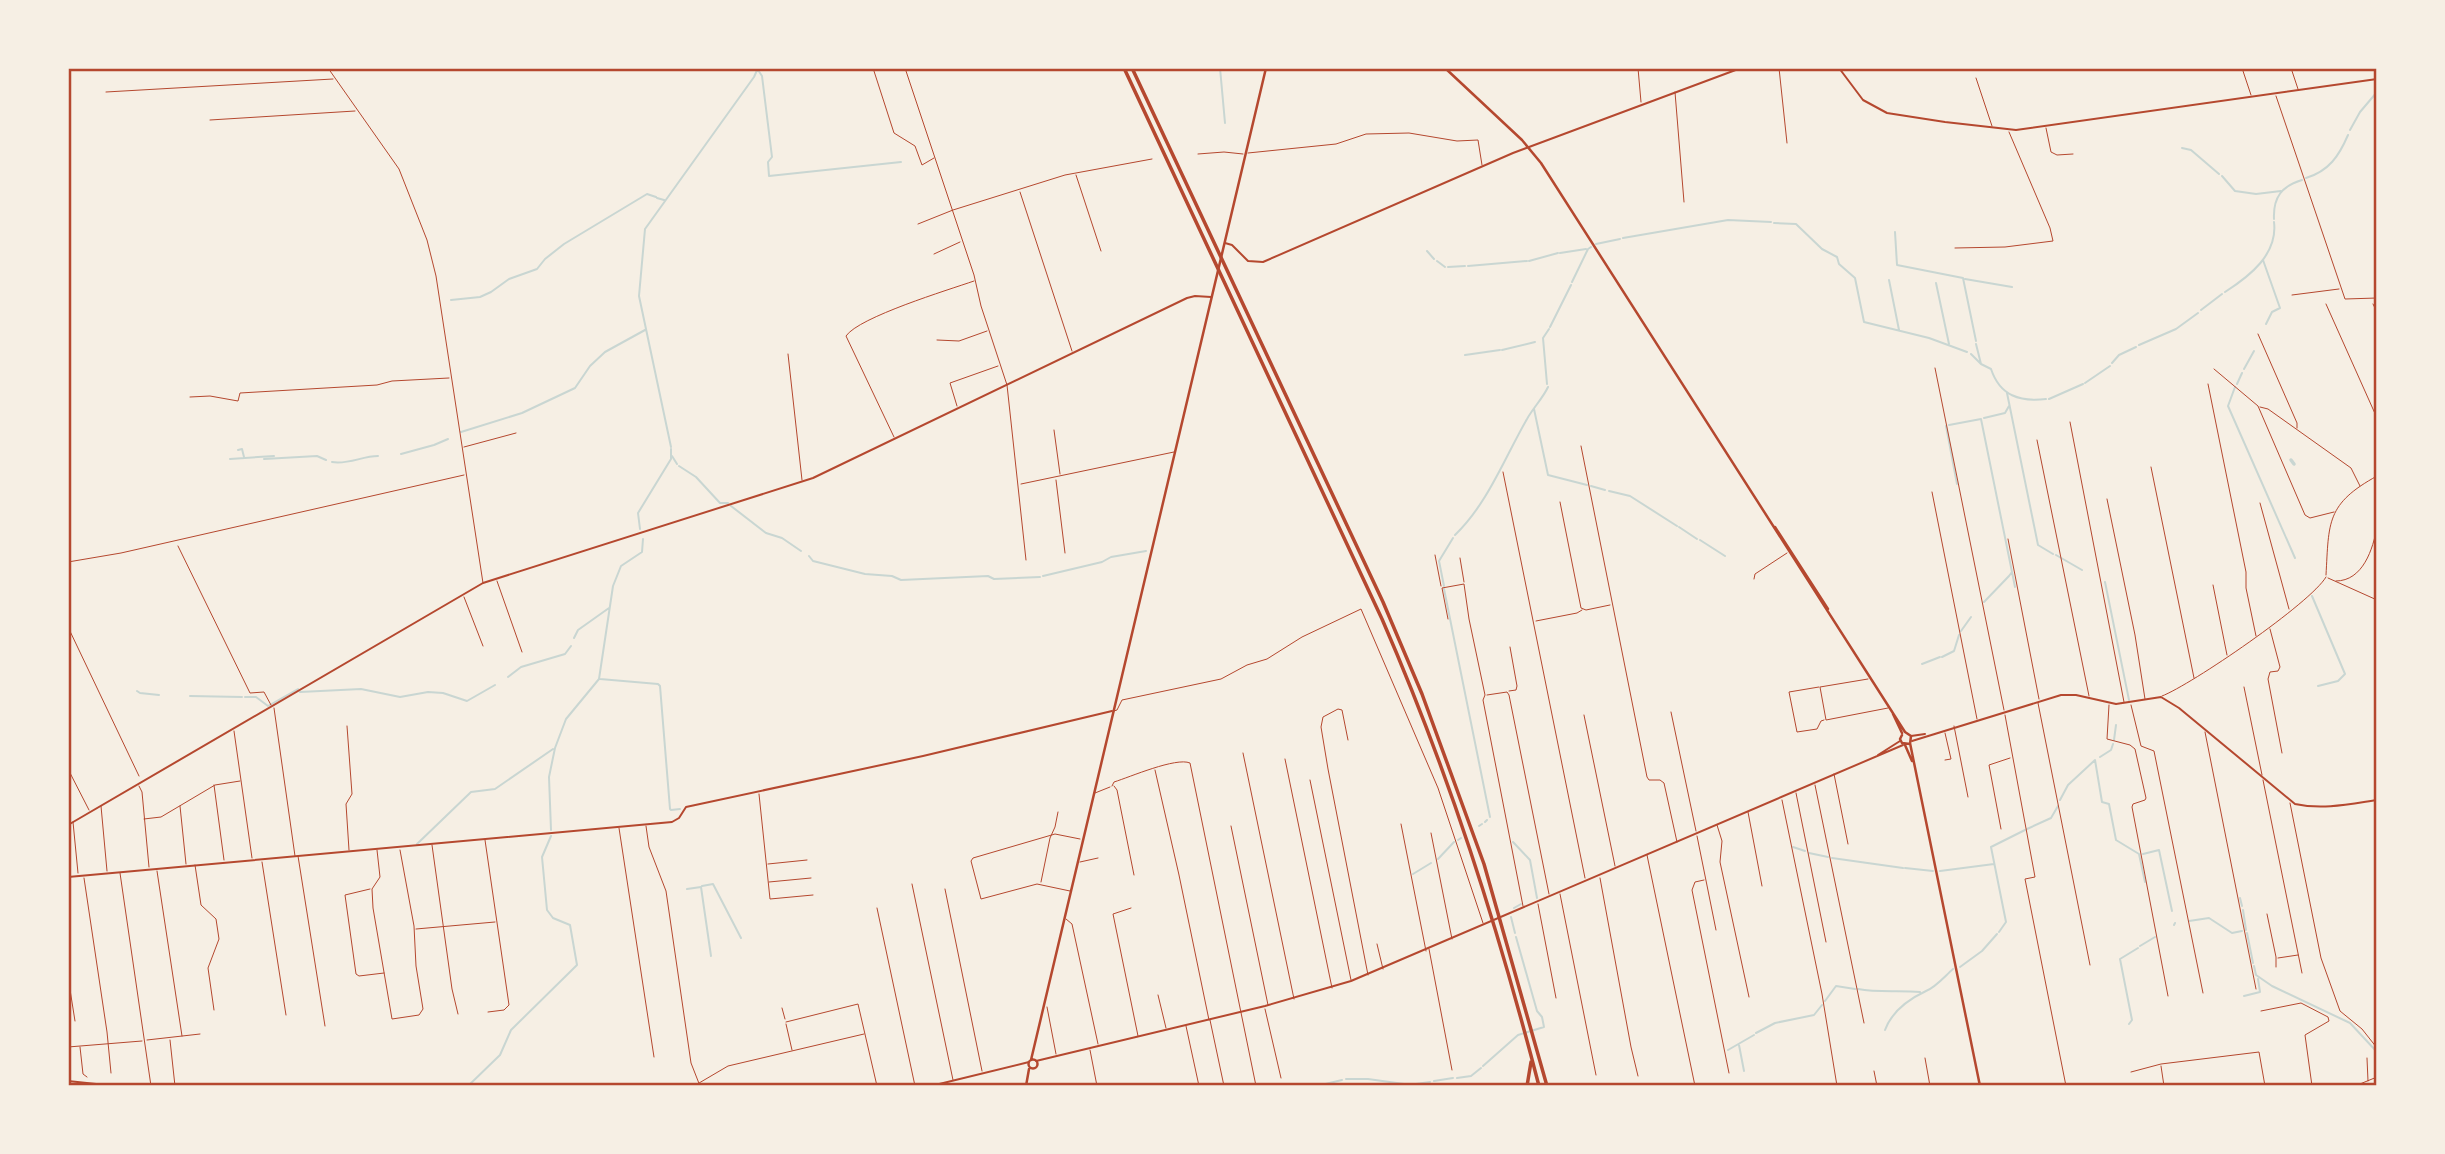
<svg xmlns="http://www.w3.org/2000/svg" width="2445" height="1154" viewBox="0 0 2445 1154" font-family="Overpass,sans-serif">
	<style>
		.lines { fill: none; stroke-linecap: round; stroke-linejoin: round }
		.stream { stroke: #c9d6d2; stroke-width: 2 }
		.canal { stroke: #c9d6d2; stroke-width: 3.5 }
		.minor { stroke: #b5482f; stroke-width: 1 }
		.tertiary { stroke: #b5482f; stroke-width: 2 }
		.secondary { stroke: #b5482f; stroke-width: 2.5 }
		.motorway { stroke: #b5482f; stroke-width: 3.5 }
		.neatline { fill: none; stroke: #b5482f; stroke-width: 2.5 }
	</style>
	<rect width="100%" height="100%" fill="#f6efe4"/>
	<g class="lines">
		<!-- stream -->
		<path class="stream" d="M1220 68 1225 123
			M758 70 762 76 772 157 768 162 769 176 901 162
			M2350 130 2360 112 2377 92
			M2182 148 2191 150 2219 174
			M2222 176 2235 191 2256 194 2281 191
			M2306 178C2329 171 2339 156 2348 135
			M657 198 664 200
			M2274 219C2273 197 2282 186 2302 180
			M1774 223 1796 224 1822 249 1837 257 1839 264 1855 278 1864 322 1929 338 1967 352
			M1895 232 1897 265 1963 278 1976 341
			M1623 238 1728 220 1771 222
			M1596 244 1620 239
			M1427 251 1434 259
			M1560 253 1586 249
			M2263 260 2280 308 2272 312 2266 324
			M1437 261 1445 267
			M1529 261 1558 253
			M1468 266 1527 261
			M1448 267 1465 266
			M1965 279 2012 287
			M1889 280 1899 330
			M1572 282 1588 249 1591 247
			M1936 283 1949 344
			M2225 292C2250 276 2278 254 2274 222
			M451 300 480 297 491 292 509 279 537 269 545 259 564 244 647 194 656 197
			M2201 310 2222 294
			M1550 327 1571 285
			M1976 344 1981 364
			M2139 345 2176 329 2198 313
			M1502 350 1535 342
			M1971 354 1981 364 1991 369C2000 396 2020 402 2046 399
			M1465 355 1500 350
			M2112 363 2119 355 2136 347
			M2244 369 2254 351
			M2085 383 2110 366
			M1547 384 1543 338 1549 329
			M2237 384 2242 373
			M2235 387 2228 406 2295 558
			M2007 393 2038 545 2053 554
			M2049 399 2083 384
			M1534 409 1548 475 1587 485
			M1984 418 2005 413 2009 406
			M1949 425 1981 419 2011 567 2012 572 2009 576 1984 602
			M1946 426 1957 484
			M461 432 522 413 575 388 590 366 605 352 645 330
			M671 447 639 296 645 229 754 77 758 68
			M238 450 242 449 244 457
			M401 454 434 445 448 439
			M672 456 677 464
			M230 459 274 456
			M264 459 317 456 326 460
			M332 462C348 465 362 456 378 456
			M679 466 696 477 720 503H728
			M1591 486 1605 490
			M1609 491 1630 496 1677 526
			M731 506 766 533 782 538 801 551
			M1679 527 1697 539
			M640 529 638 513 671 459V449
			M1455 535C1488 503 1504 459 1527 419 1533 408 1543 398 1548 387
			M1700 540 1725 556
			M2056 555 2082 570
			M809 556 813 561 865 574 892 576 901 580 988 576 994 579 1040 577
			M2012 572 2015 587
			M1043 576 1102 562 1111 557 1146 551
			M2105 582 2129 700
			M1444 586 1439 561 1453 538
			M1444 589 1490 817
			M2312 596 2345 674 2338 681 2318 686
			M1961 631 1971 617
			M574 638 578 630 609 608
			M1942 657 1954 651 1959 635
			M1922 664 1940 657
			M508 677 521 667 565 654 571 646
			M600 679 658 684 660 686 670 809 671 810 680 809
			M137 691 140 693 159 695
			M300 692 361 689 400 697 428 692 443 693 467 701 495 685
			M190 696 242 697
			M245 697H256L268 706 298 689
			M2114 740 2116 725
			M2100 757 2111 750 2113 744
			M2060 800 2068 785 2095 760 2102 802 2109 804 2116 840 2139 854 2145 882
			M1485 822 1487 820
			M1479 826 1482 824
			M2027 829 2051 818 2058 806
			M551 830 549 777 555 748 566 719 599 679 613 586 621 566 642 552 643 539
			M1458 840 1461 838
			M1513 842 1530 860 1537 898
			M417 844 471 792 495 789 553 749
			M1793 847 1805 851
			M1809 853 1828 857
			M2143 854 2159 850 2172 911
			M1832 858 1903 868
			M1438 859 1454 842
			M1905 868 1933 871
			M1940 871 1994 864
			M1413 874 1431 863
			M702 886 713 884 741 938
			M687 889 701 887 711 956
			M2240 898 2242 906
			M1514 908 1521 904
			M2243 910 2246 930
			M1511 917 1515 933
			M2189 921 2209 918 2232 933 2242 931
			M2174 925 2175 923
			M1999 932 2006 922 1991 847 2025 830
			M2247 933 2253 963
			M2140 946 2155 937
			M2254 966 2256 975 2272 986 2350 1023 2377 1052
			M1960 967 1982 951 1997 934
			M1858 989C1879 993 1899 990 1920 992
			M2244 996 2260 992 2258 979
			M1825 1001 1836 986 1855 989
			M2129 1024 2132 1020 2120 959 2138 948
			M1885 1030C1892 1011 1909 999 1926 991 1936 987 1945 976 1953 969
			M1756 1033 1775 1023 1814 1015 1822 1005
			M1739 1045 1744 1071
			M1728 1050 1754 1035
			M1483 1066 1518 1035 1544 1027 1542 1017 1537 1011 1516 937
			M1457 1078 1471 1076 1481 1068
			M1346 1079H1368L1404 1084
			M1434 1081 1453 1078
			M1409 1085 1430 1082
			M468 1086 500 1055 511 1030 577 965 570 925 553 918 547 910 542 857 551 836
			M1317 1086 1342 1080"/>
		<!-- canal -->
		<path class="canal" d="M2291 460 2294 464"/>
		<!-- minor -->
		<path class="minor" d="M328 68 399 169 427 240 436 276 483 583
			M873 68 894 133 915 146 922 165 934 158
			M905 68 974 275 981 306 1007 385 1026 560
			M1638 68 1641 102
			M1779 68 1787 143
			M2242 68 2251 95
			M2291 68 2298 89
			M1976 78 1992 126
			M106 92 333 79
			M1675 92 1684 202
			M2276 96 2345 299 2377 298
			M210 120 355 111
			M2046 128 2051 152 2057 155 2073 154
			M1248 153 1336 144 1366 134 1409 133 1457 141 1478 140 1482 165
			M1198 154 1224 152 1243 154
			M1076 175 1101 251
			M1020 192 1072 351
			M918 224 953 210 1065 175 1152 159
			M1955 248 2005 247 2053 241 2050 228 2009 132
			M934 254 960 242
			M2292 295 2339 289
			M2326 304 2377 418
			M2373 304 2377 312
			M2258 334 2297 423V428
			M937 340 959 341 987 331
			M788 354 802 480
			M1935 368 2004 710
			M2214 369 2258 406 2305 515 2310 518 2334 512
			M2208 384 2246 572V588L2256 636
			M190 397 210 396 238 401 240 393 377 385 392 381 449 378
			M957 406 950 383 998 366
			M2260 407 2268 409 2351 468 2360 486
			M2070 422 2124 702
			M1054 430 1060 474
			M894 437 846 336C859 317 948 290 974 281
			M2037 440 2089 696
			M1581 446 1647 777 1649 780H1660L1664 783 1677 842
			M464 447 516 433
			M2151 467 2194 678
			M1503 472 1585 878
			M1056 480 1065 553
			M1021 484 1174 452
			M1932 492 1977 719
			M2107 499 2135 635 2145 699
			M1560 502 1581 608 1586 610 1610 605
			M2260 503 2289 609
			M2008 539 2039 699
			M178 546 250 693 264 692 271 705
			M1435 555 1441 586
			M1460 558 1464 582
			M68 562 121 553 464 475
			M2326 575C2329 522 2326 504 2377 476
			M2328 578 2377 600
			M1754 579 1755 574 1787 553
			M497 581 522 652
			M2336 581C2363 581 2373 549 2377 527
			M2213 585 2227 655
			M464 597 483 646
			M1448 619 1442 588 1464 584 1469 619 1485 695 1483 700 1523 906
			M1536 621 1577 613 1582 610
			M68 627 139 776
			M2270 629 2280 667 2278 671 2270 672 2268 679 2282 753
			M1868 679 1820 687 1826 720 1888 708
			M1819 687 1789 692 1797 732 1817 729 1821 721 1824 720
			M2244 687 2262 775
			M1509 691 1516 690 1517 686 1510 647
			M1487 695 1507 692 1509 695 1549 894
			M2162 696C2191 685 2311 603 2326 577
			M2038 703 2090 965
			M2109 705 2107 739 2130 745 2135 749 2146 798 2145 800 2133 804 2132 807 2168 996
			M2131 705 2141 746 2154 751 2203 993
			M274 708 295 856
			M1114 711 1117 710 1122 700 1221 679 1247 665 1267 659 1302 637 1361 609 1438 788 1483 923
			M1671 712 1696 831
			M1584 715 1615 866
			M2005 715 2035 877 2025 879 2066 1086
			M347 726 352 794 346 804 349 850
			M1954 726 1968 797
			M234 731 252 858
			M2205 732 2256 989
			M1348 740 1342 710 1338 709 1323 717 1321 727 1328 769 1368 975
			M1243 753 1294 999
			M1285 759 1332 988
			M1945 760 1951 759 1945 733
			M68 769 89 810
			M1155 770 1179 875 1209 1020
			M1834 774 1848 844
			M1310 780 1351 980
			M2263 780 2302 973
			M214 785 224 860
			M1815 785 1864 1023
			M139 786 142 792 149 867
			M1112 786 1114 782C1130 777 1176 757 1190 763L1256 1086
			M1114 786 1117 790 1134 875
			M1095 793 1110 787
			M1796 793 1826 942
			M759 794 770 899 813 895
			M1782 800 1822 994 1837 1086
			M2290 803 2321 958 2340 1011 2362 1029 2377 1048
			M101 806 107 871
			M180 806 186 864
			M1748 812 1762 886
			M144 819 161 817 215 785 240 781
			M73 822 78 873
			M1401 824 1426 951
			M1717 825 1722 841 1720 862 1749 997
			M646 826 649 847 666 891 691 1063 700 1086
			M1231 826 1268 1005
			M619 828 654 1057
			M2001 829 1989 765 2010 758
			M1431 833 1452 939
			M1697 836 1716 930
			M485 840 509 1005 504 1010 488 1012
			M432 845 452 989 458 1014
			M377 850 380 877 372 889 373 908 392 1019 419 1015 423 1009 416 966 414 926 400 850
			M1647 855 1695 1086
			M298 856 325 1026
			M262 862 286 1015
			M1080 862 1098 858
			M768 864 807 860
			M195 865 201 905 216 919 219 939 208 968 214 1010
			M157 871 182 1036
			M120 873 151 1086
			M84 878 107 1032 111 1073
			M1600 878 1631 1047 1638 1076
			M1704 880 1695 882 1692 890 1729 1073
			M769 882 811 878
			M1041 882 1050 838 1055 827 1058 812
			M912 884 953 1080
			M370 889 345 895 356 974 359 976 384 973
			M945 889 982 1071
			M1070 891 1037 884 981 899 971 861 973 858 1055 834 1080 839
			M1560 894 1596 1075
			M1538 904 1556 998
			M877 908 915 1086
			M1131 908 1113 914 1138 1036
			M2267 914 2276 957V967
			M1066 919 1072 924 1098 1044
			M416 929 495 922
			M1377 944 1383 969
			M1429 949 1452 1070
			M2278 958 2298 955
			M68 977 75 1021
			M1158 995 1166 1028
			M1047 1007 1056 1054
			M782 1008 785 1019
			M1265 1009 1281 1078
			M2261 1011 2301 1003 2328 1017 2329 1021 2305 1035 2312 1086
			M1210 1020 1224 1086
			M786 1022 858 1004 877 1086
			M786 1024 792 1050
			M1186 1026 1199 1086
			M147 1040 200 1034
			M170 1040 175 1086
			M68 1047 142 1041
			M80 1047 83 1074 87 1077
			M1090 1050 1097 1086
			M1925 1058 1930 1086
			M2367 1058 2368 1081
			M2161 1066 2164 1086
			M1874 1071 1877 1086
			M2131 1072 2161 1064 2259 1052 2265 1086
			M694 1086 728 1066 864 1034
			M2355 1086 2377 1077"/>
		<!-- tertiary -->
		<path class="tertiary" d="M1839 68 1863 100 1887 113 1945 122 2016 130 2377 79
			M1225 243 1232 245 1248 261 1263 262 1513 153 1741 68
			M1911 736 1925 734
			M1912 741 2061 695H2076L2116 704 2161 697 2179 708 2295 804C2323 810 2350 804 2377 800
			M1878 755 1900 741
			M68 825 483 583 813 478 1187 298 1195 296 1211 297
			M68 877 672 822 679 818 686 807 923 756 1112 711
			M1036 1061 1265 1006 1351 981 1903 745
			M68 1081 115 1086
			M931 1086 1029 1062"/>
		<!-- secondary -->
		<path class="secondary" d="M1445 68 1522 140 1541 163 1905 732 1911 736 1910 744 1902 743 1900 739 1902 735
			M1775 527 1828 609
			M1893 714 1902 733
			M1910 743 1980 1086
			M1905 745 1912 761
			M1028.5 1064a4.5 4.5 0 1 1 9 0a4.5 4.5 0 1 1-9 0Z
			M1031 1060 1266 68
			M1026 1086 1029 1069"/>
		<!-- motorway -->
		<path class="motorway" d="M1124 68 1382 619C1449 773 1497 924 1539 1086
			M1132 68 1383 602 1422 694 1484 864 1547 1086
			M1527 1086 1531 1062"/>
	</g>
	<!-- border -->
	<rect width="2445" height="1154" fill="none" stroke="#f6efe4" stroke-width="140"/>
	<rect x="70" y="70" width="2305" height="1014" class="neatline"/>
</svg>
